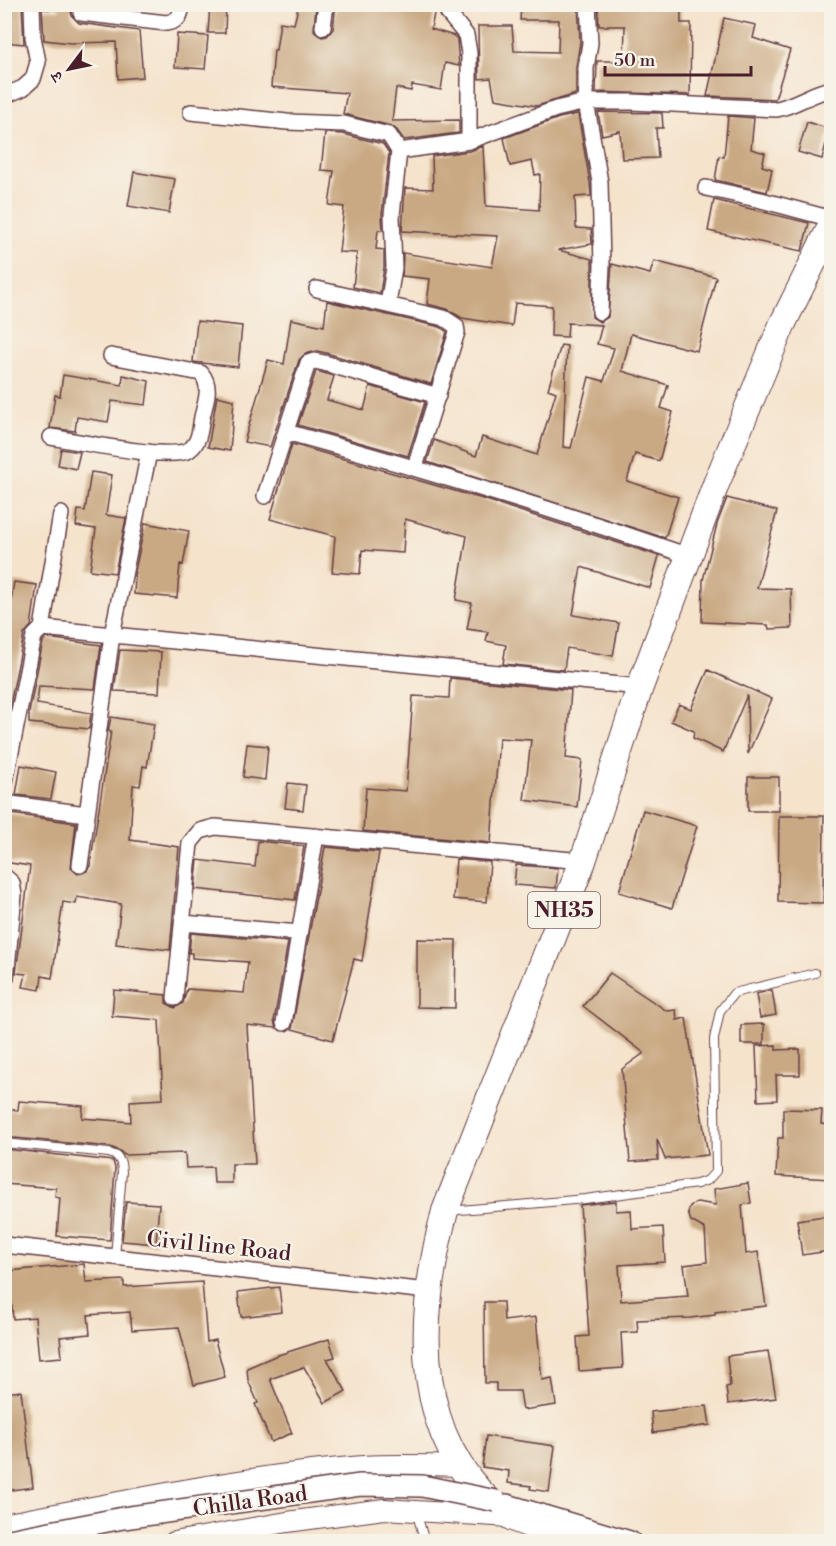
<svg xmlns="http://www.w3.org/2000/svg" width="836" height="1546" viewBox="0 0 836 1546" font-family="'Libre Bodoni','Noto Serif Devanagari',serif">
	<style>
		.building { fill: #c9a983 }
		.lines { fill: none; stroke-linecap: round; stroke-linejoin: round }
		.service-casing { stroke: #643c43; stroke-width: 10 }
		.minor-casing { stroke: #643c43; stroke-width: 18 }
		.tertiary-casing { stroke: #643c43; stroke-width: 22 }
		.secondary-casing { stroke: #643c43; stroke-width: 24 }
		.trunk-casing { stroke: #643c43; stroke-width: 28 }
		.service { stroke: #fff; stroke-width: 8 }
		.minor { stroke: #fff; stroke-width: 15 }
		.tertiary { stroke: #fff; stroke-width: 20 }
		.secondary { stroke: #fff; stroke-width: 21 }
		.trunk { stroke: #fff; stroke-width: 26 }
		.secondary-bridge-casing { stroke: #643c43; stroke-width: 24; stroke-linecap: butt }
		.secondary-bridge { stroke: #fff; stroke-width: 21 }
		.labels { text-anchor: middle; stroke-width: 4.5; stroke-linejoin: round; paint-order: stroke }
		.shield { fill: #f7f3e8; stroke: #7e5f64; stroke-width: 1.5 }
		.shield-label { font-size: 21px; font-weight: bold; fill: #4a1f2b }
		.street-label { font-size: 22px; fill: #4a1f2b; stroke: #f7f3e8 }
	</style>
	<rect width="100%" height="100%" fill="#f7f3e8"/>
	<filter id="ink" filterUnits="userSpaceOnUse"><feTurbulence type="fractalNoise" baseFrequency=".0167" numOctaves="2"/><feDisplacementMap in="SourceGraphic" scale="12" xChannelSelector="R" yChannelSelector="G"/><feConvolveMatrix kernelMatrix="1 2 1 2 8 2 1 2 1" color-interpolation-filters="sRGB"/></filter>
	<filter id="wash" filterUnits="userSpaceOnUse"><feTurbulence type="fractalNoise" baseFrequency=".008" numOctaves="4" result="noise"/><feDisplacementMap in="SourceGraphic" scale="24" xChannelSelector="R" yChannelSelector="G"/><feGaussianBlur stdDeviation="1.35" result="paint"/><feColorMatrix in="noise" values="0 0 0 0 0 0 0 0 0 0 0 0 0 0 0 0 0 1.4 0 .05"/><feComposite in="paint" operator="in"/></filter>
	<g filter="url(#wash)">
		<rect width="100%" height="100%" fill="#f5e3cc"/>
		<g id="blocks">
			<!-- building -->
			<path class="building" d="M60 4H76L71 11 72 16 79 23 139 31 143 77 118 79 116 42 71 43 44 40 42 9 59 10Z
				M92 4H140L139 10Z
				M210 4H226L225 33H208Z
				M299 4H316L314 30 318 35 322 37 327 36 333 29 336 4H412L435 9 431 29 454 36 457 39 459 66 445 63 441 90 412 85 411 91 396 88 392 121 459 120V133L404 140 397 130 391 126 343 114 347 93 271 87 274 50H276L280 22 294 24Z
				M521 4H578L580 42 576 67V94L537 106 495 99 491 78 479 79 478 26H512L514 51 558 52 559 20H520Z
				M598 4H681V23H691L690 95 596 92 597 61H624L625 26H599Z
				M4 5H22L24 44 4 42Z
				M724 18 756 25 753 38 790 50 775 99 707 96Z
				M177 34 208 36 205 69 175 67Z
				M598 112 662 113 663 128H656L658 158 622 159 620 131 602 135Z
				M578 114 590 183 591 196 575 197 576 228 591 229 592 244 558 250 592 259V317L600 322 608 317 612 264 650 274 654 261 716 277 697 351 631 334 622 371 668 385 661 408 673 412 659 461 635 454 627 481 678 497 665 538 427 462 434 440 476 456 482 437 537 455 556 392 548 389 561 345 567 346 563 447 571 448 589 377 604 381 614 348 597 344 602 325 568 323 567 337 551 336 552 306 515 303 512 326 462 318 447 309 427 304 430 279 402 276 403 253 492 267 498 236 402 231 405 188 433 189 432 156 470 151 483 146 486 206 539 210 540 174 535 175 532 161 510 166 504 138 559 118Z
				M728 116 754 118 751 149 765 153 762 166 772 169 767 192 715 180 719 156 724 157Z
				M807 122 830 129 822 159 798 152Z
				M325 133 343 134 383 144 389 153 382 214 383 230H378L376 249 384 250V267L380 293 353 287 357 253 339 252 344 207 329 205 334 171 321 170Z
				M134 172 175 179 169 213 128 206Z
				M714 200 809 223 802 251 708 231Z
				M327 301 440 327 447 332 431 384 326 353 317 351 305 354 299 360 270 447 244 442 268 360 284 364 291 319 324 326Z
				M197 321 242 326 238 367 193 362Z
				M316 371 334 376 327 400 364 410 370 386 425 402 408 456 298 425Z
				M63 375 122 385 123 375 149 381 146 405 112 401 108 422 77 417 75 431 50 428 55 395 60 396Z
				M217 396 234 400 230 451 208 447Z
				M292 444 486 500 659 556 650 588 581 567 573 615 619 623 613 656 567 648 564 670 503 664 506 645 486 641 488 632 467 629 472 603 456 600 467 536 405 519 403 553 362 550 360 574 332 572 335 536 270 519Z
				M61 449 80 452 76 469 58 465Z
				M91 472 112 475 106 515 126 518 115 573 90 570 96 529 76 526 78 510 85 511Z
				M727 498 777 511 757 588 791 589 792 628 769 629 768 625 702 622 703 580 717 524Z
				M145 523 189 531 183 565 180 564 177 598 134 594 135 576H134Z
				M14 582 37 585 31 626 24 634 9 710H4V645Z
				M46 638 101 645 95 689 39 686 37 704 91 713 89 729 29 723V713L43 641Z
				M120 650 161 652 159 693 114 691Z
				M708 670 772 699 748 754 747 695 723 752 693 738 694 731 671 721 679 704 691 709Z
				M450 678 571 690 566 758 582 760 577 807 524 800 531 740 499 738 491 843 363 831 366 788 406 791 413 696 449 698Z
				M111 717 154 724 147 767 143 766 140 786 133 785 130 840 179 847 170 950 116 944 121 904 77 897 76 904 63 902 52 978 42 976 40 990 23 987 26 974 16 973 30 866 4 862V813L76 823 71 868 78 874 87 871 90 866 111 731H108Z
				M247 744 268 746 265 780 243 777Z
				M21 765 56 772 51 799 16 795Z
				M748 777H779V811H748Z
				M288 783 306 785 303 810 285 808Z
				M643 810 697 826 672 908 619 892Z
				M779 816H824L823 903 778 902Z
				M258 841 304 846 295 900 195 889 198 860 255 867Z
				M325 847 379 852 362 961 354 959 333 1040 292 1029Z
				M456 859 490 862 487 902 453 899Z
				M516 865 558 868 556 888 514 885Z
				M191 933 288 942 274 1021 276 1028 247 1025 255 1164H232V1183H214L213 1167 186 1168 185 1153 124 1155 120 1151 110 1147 4 1137V1109L18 1110 19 1101 83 1106 82 1118 131 1122 130 1101 163 1099 159 1020 112 1016 114 990 166 995V1003L175 1008 183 1003 187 989 244 993 248 962 192 958V953H189Z
				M417 939 456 940 455 1008 417 1007Z
				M610 973 667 1011 676 1010 677 1020 686 1018 708 1155 665 1159 657 1139 658 1160 630 1162 622 1069 644 1053 583 1006Z
				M772 990 776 1015 760 1018 756 994Z
				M764 1024V1044H741V1025Z
				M776 1045V1050L800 1049V1075H776L777 1100 758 1101 756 1046Z
				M783 1109 822 1110 821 1124 831 1125V1179L776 1176 778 1138H783Z
				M4 1149 113 1161 115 1168 110 1240 57 1236 60 1198 55 1197 56 1188 4 1184Z
				M748 1183 751 1203 742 1205 746 1254 758 1252 766 1306 715 1312V1315L690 1318 637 1320 638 1332 621 1333 623 1368 579 1371 577 1337 589 1336 580 1205 616 1201V1211L631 1210 632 1229 663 1227 665 1262 619 1265 621 1301 688 1296 684 1265 707 1262 705 1229 691 1221 688 1213 690 1206 697 1202 716 1205 714 1189Z
				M126 1202 159 1204 156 1244 122 1241Z
				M824 1216 829 1251 802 1255 797 1220Z
				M84 1264 86 1282 124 1280V1287L202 1282 207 1342 215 1340 225 1377 194 1385 179 1327 132 1330 130 1312 88 1315 90 1334 60 1337 62 1357 39 1359 35 1317 13 1319 9 1271Z
				M279 1287 282 1312 241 1317 238 1292Z
				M484 1302H503L504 1321 536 1317 542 1380 552 1378 556 1405 523 1410 520 1391H496V1383H485Z
				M329 1339 335 1357 327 1359 346 1391 325 1403 304 1367 270 1379 292 1433 271 1442 255 1404 258 1403 248 1380 247 1368 275 1356Z
				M768 1351 776 1398 728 1404 726 1387 730 1386 727 1356Z
				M21 1391 33 1487 4 1491V1393Z
				M707 1406 710 1425 653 1433 651 1412Z
				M486 1436 555 1446 549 1492 530 1489 531 1486 508 1483 509 1471 482 1467Z"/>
		</g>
	</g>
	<g filter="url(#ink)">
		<use href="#blocks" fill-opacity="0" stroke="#643c43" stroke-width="1.5"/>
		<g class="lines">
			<defs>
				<path id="service" d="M4 1143 109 1153 117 1156 121 1163 122 1172 115 1257
					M449 1211 585 1199 697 1184 708 1180 716 1171 714 1039 720 1011 734 993 815 973
					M416 1511 425 1542"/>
				<path id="minor" d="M588 4 590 43 586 68V102L600 182 602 265 600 312
					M81 13 166 23C178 21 181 17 182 4
					M448 13 466 35 469 53V141
					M323 27 326 4
					M4 96 23 88 33 79 38 62 33 37 32 4
					M191 112 287 122 344 124 389 135 399 151 392 215 394 268 388 304
					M399 151 469 141 556 109 586 102H632L777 109C796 105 813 92 832 89
					M706 188 761 200 832 219
					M317 289 444 318 456 326 457 332 415 467
					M286 432C423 469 555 510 689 556
					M51 437C76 441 171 461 189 450 200 443 200 428 202 417 206 401 212 386 201 373L111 356
					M265 496 308 363 315 361 324 363 438 396
					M42 628 61 514
					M4 787 34 636 42 628 640 687
					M4 803 86 814
					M80 865 112 635 149 452
					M4 876 12 883 14 895 6 978
					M183 923 300 933
					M175 998 190 843 200 831 215 827 583 861
					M284 1023 316 836
					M4 1245 428 1291"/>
				<path id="tertiary" d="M4 1524C121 1502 245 1475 363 1466 395 1464 427 1465 459 1466
					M174 1542 287 1522 384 1509 511 1517"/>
				<path id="secondary" d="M507 1505 630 1542"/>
				<path id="trunk" d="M585 1542C562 1534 531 1527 511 1517 495 1508 481 1494 470 1480 411 1404 422 1298 445 1211L583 861 640 687 716 484 782 325 832 224"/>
			</defs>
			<!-- service casing -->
			<use href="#service" class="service-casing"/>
			<!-- minor casing -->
			<use href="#minor" class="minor-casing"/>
			<!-- tertiary casing -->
			<use href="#tertiary" class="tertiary-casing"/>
			<!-- secondary casing -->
			<use href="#secondary" class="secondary-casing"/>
			<!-- trunk casing -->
			<use href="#trunk" class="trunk-casing"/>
			<!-- service -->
			<use href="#service" class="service"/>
			<!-- minor -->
			<use href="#minor" class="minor"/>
			<!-- tertiary -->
			<use href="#tertiary" class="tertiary"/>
			<!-- secondary -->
			<use href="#secondary" class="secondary"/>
			<!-- trunk -->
			<use href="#trunk" class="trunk"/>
			<defs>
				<path id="secondary-bridge" d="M4 1541 123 1518 360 1485 422 1486 496 1501"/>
			</defs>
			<!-- secondary-bridge casing -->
			<use href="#secondary-bridge" class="secondary-bridge-casing"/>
			<!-- secondary-bridge -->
			<use href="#secondary-bridge" class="secondary-bridge"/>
		</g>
	</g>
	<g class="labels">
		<!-- shield labels -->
		<rect class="shield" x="528" y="892" width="72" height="36" rx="4.5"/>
		<g class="shield-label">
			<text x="564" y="917">NH35</text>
		</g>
		<!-- street labels -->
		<g class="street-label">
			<text transform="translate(219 1245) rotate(6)" y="8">Civil line Road</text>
			<text transform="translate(250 1500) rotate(-8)" y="8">Chilla Road</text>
		</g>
	</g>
	<!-- margin -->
	<rect width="836" height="1546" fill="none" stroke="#f7f3e8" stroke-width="24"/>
	<!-- north arrow -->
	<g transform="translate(69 69) rotate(238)" stroke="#f7f3e8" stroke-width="4.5" paint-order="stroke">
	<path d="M0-4.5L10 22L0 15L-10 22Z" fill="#4a1f2b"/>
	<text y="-9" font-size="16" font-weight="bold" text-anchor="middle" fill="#4a1f2b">उ</text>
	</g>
	<!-- scale -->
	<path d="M605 66v9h146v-9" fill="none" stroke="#4a1f2b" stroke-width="3"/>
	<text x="614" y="66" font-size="18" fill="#4a1f2b" stroke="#f7f3e8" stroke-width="4.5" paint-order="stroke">50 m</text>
</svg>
